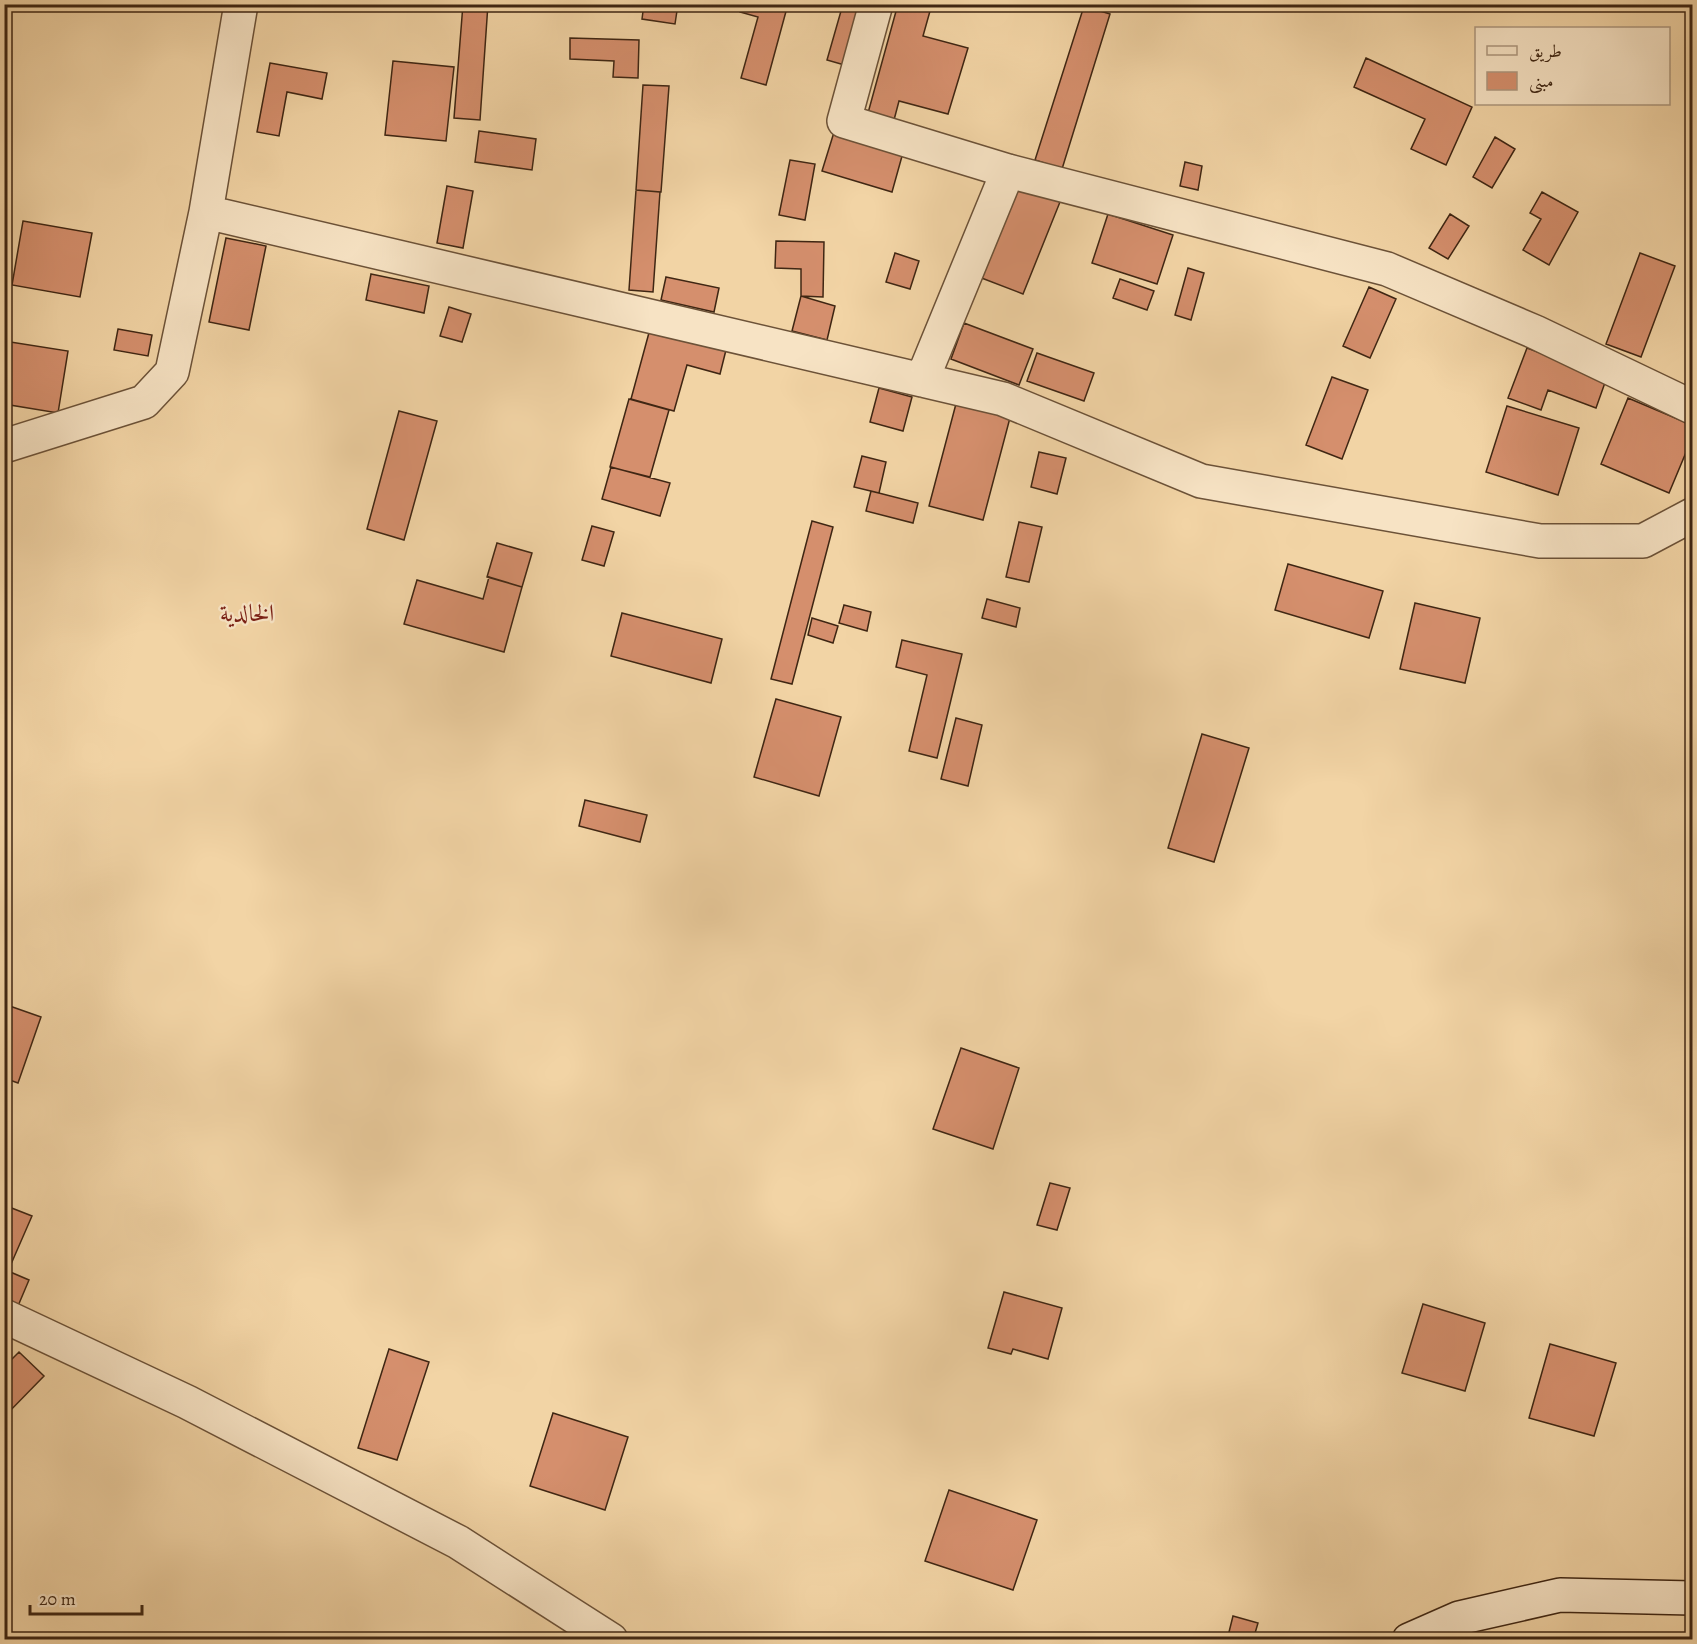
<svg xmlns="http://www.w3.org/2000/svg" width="1697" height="1644" viewBox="0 0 1697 1644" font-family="Alegreya,Amiri,serif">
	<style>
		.building { fill: #d58f6d; stroke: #3f2613; stroke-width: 1.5 }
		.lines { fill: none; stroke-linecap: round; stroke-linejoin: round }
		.street-casing { stroke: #6c5238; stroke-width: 36 }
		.secondary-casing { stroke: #3f2613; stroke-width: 36 }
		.street { stroke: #f7e3c4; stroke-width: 33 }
		.secondary { stroke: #f7e3c4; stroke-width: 33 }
		.labels { text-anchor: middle; stroke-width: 4.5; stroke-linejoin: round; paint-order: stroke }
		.quarter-label { font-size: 24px; fill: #7a1f14; stroke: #f7e3c4 }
	</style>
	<rect width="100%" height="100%" fill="#f2d4a5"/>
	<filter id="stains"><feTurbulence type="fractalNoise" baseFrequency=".00333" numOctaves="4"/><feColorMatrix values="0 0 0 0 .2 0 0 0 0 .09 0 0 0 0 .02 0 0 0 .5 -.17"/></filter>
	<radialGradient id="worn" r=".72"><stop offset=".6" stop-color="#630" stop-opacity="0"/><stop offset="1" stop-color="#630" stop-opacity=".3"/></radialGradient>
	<!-- building -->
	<path class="building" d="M463 4H488L480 120 454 118Z
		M644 4H678L675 24 642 19Z
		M742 4H788L766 85 741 78 758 17 740 12Z
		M843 4H873L855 68 827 60Z
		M898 4H932L923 36 968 48 948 114 899 101 894 120 868 113Z
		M1084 6 1110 14 1062 169 1035 160Z
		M570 38 639 40 638 78 613 77 614 61 570 59Z
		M1366 58 1472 107 1446 165 1411 149 1425 119 1354 87Z
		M393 61 454 67 446 141 385 135Z
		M270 63 327 73 322 99 287 92 279 136 257 132Z
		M643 85 669 86 661 192 636 190Z
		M835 129 904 149 892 192 822 171Z
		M479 131 536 139 532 170 475 162Z
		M1495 137 1515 149 1492 188 1473 177Z
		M790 160 815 164 805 220 779 215Z
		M1185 162 1202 166 1198 190 1180 186Z
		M1016 185 1060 202 1023 294 979 277Z
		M447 186 473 191 463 248 437 243Z
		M636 190 660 192 653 292 629 290Z
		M1542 192 1578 212 1549 265 1523 250 1541 219 1530 213Z
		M1108 214 1173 235 1157 284 1092 263Z
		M1450 214 1469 226 1448 259 1429 248Z
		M23 221 92 233 80 297 12 285Z
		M226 238 266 246 249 330 209 322Z
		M776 241 824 242 823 297 801 296V269L775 268Z
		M895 253 919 261 910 289 886 282Z
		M1640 253 1675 266 1641 357 1606 344Z
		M1188 268 1204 273 1191 320 1175 315Z
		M371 274 429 286 424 313 366 300Z
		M666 277 719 288 714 312 661 300Z
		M1120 279 1154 291 1147 310 1113 298Z
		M1369 287 1396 299 1370 358 1343 346Z
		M801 296 835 306 827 340 792 331Z
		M449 307 471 314 462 342 440 336Z
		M964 323 1033 349 1019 385 951 359Z
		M118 329 152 335 148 356 114 350Z
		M650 329 726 350 720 374 687 365 674 411 631 399Z
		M4 341 68 351 58 413 4 404Z
		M1527 348 1607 377 1596 408 1548 390 1541 410 1508 398Z
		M1037 353 1094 373 1084 401 1027 381Z
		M1332 377 1368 390 1342 459 1306 445Z
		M879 388 912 397 903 431 870 422Z
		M1628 398 1692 425V438L1669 493 1601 464Z
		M629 399 669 410 650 477 610 467Z
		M957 400 1011 414 983 520 929 506Z
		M1507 406 1579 428 1558 495 1486 472Z
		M399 411 437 421 404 540 367 529Z
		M1039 452 1066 458 1057 494 1031 487Z
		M862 456 886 462 879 493 854 487Z
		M611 467 670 483 660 516 602 499Z
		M871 491 918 503 913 523 866 511Z
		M812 521 833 527 792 684 771 679Z
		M1019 522 1042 527 1029 582 1006 577Z
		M592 526 614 532 604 566 582 560Z
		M497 543 532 553 522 587 487 577Z
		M1288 564 1383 591 1369 638 1275 610Z
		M489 577 522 587 504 652 404 624 417 580 483 599Z
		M987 599 1020 608 1016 627 982 618Z
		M1415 603 1480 618 1465 683 1400 669Z
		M844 605 871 612 867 631 839 623Z
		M622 613 722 639 711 683 611 656Z
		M812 618 838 626 833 643 808 635Z
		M902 640 962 654 937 758 909 751 927 675 896 667Z
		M776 699 841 717 819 796 754 777Z
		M956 718 982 725 968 786 941 779Z
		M1202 734 1249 748 1214 862 1168 848Z
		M585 800 647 815 640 842 579 826Z
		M4 1004 41 1017 18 1083 4 1078Z
		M961 1048 1019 1068 993 1149 933 1129Z
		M1050 1183 1070 1188 1057 1230 1037 1225Z
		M4 1205 32 1216 8 1271 29 1280 15 1313 4 1308Z
		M1004 1292 1062 1308 1048 1359 1013 1349 1011 1354 988 1348Z
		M1423 1304 1485 1323 1465 1391 1402 1373Z
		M1550 1344 1616 1363 1594 1436 1529 1418Z
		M389 1349 429 1362 397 1460 358 1448Z
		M19 1352 44 1376 4 1417V1367Z
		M553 1413 628 1437 605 1510 530 1486Z
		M949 1490 1037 1520 1013 1590 925 1561Z
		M1233 1616 1258 1623 1253 1640H1227Z"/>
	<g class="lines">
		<defs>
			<path id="street" d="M876 4 844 121 1008 171 1387 269 1535 332 1692 407
				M206 212 1003 399 1201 481 1540 541H1643L1692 515
				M922 380 1008 171
				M4 446 144 402 172 372 206 212 241 4
				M4 1316 187 1402 458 1542 611 1640"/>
			<path id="secondary" d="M1409 1640 1459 1618 1560 1595 1692 1598"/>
		</defs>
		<!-- street casing -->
		<use href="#street" class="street-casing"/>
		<!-- secondary casing -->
		<use href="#secondary" class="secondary-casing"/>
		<!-- street -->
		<use href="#street" class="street"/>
		<!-- secondary -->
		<use href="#secondary" class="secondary"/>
	</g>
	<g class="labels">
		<!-- quarter labels -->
		<g class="quarter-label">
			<text x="247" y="621">الخالدية</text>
		</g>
	</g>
	<!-- margin -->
	<rect width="1697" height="1644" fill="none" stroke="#f2d4a5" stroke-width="24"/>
	<rect x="6" y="6" width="1685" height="1632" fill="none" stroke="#3f2613" stroke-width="3"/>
	<rect x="12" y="12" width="1673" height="1620" fill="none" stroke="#3f2613" stroke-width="1.5"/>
	<!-- legend -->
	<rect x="1475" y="27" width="195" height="78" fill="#f7e3c4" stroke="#ad977d" stroke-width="1.5"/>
	<rect x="1487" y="46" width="30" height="9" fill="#f7e3c4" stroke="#ad977d" stroke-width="1.5"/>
	<text x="1529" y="57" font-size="18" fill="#3f2613">طريق</text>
	<rect x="1487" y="72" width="30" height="18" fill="#d58f6d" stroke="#ad977d" stroke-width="1.5"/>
	<text x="1529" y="87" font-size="18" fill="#3f2613">مبنى</text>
	<!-- scale -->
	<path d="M30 1605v9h112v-9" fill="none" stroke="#3f2613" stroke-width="3"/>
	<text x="39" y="1605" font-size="18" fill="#3f2613" stroke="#f7e3c4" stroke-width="4.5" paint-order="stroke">20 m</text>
	<rect width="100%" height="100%" filter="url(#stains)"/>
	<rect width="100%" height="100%" fill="url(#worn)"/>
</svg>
